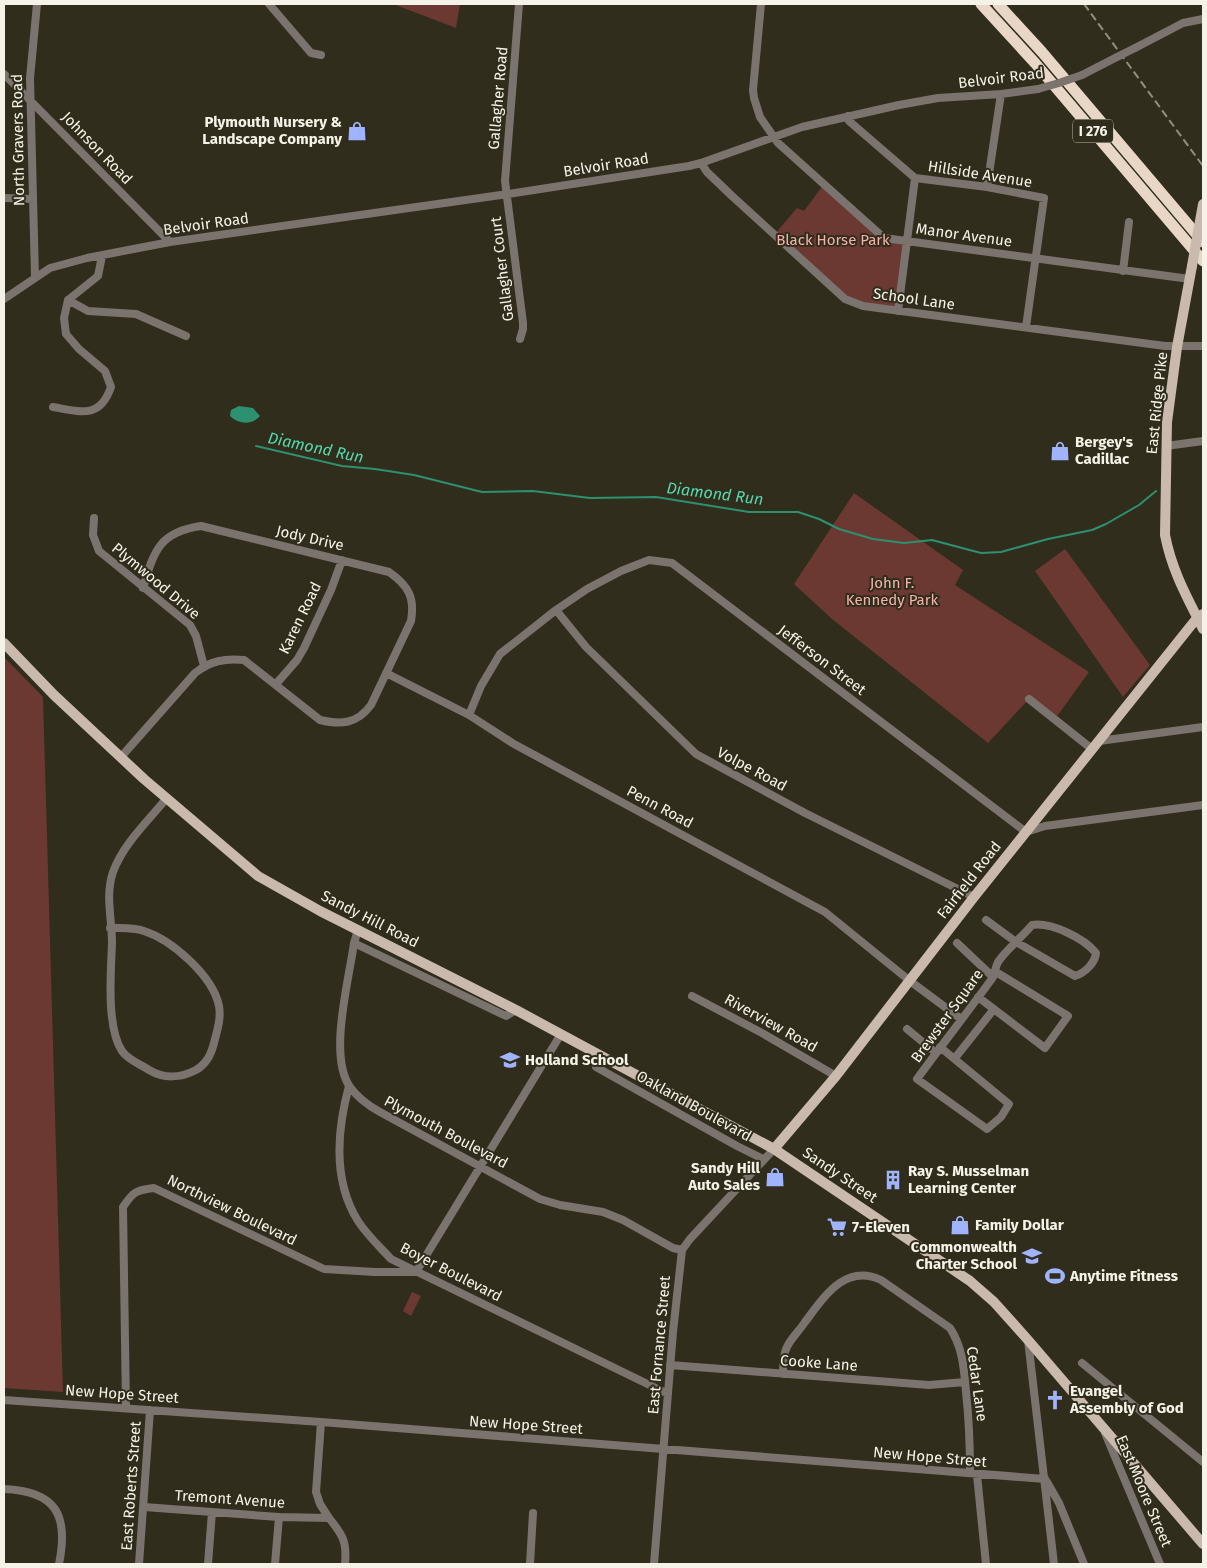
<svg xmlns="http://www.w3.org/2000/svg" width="1207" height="1568" viewBox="0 0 1207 1568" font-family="'Fira Sans',sans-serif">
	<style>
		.green { fill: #6b3832 }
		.water { fill: #2d9070 }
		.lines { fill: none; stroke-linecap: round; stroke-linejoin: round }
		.stream { stroke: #2d9070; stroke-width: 2 }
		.minor { stroke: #7b736d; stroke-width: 8 }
		.major { stroke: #c9baad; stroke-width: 10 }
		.highway { stroke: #e8d6c6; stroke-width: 11 }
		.rail { stroke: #928f81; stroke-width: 2; stroke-dasharray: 8 4; stroke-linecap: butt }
		.minor-bridge { stroke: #7b736d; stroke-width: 8 }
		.major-bridge { stroke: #c9baad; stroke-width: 10 }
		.labels { text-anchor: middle; stroke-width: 4; stroke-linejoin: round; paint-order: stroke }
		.shield { fill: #302d1c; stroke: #bab8ab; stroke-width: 1 }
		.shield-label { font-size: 14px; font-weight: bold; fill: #f5f3e8 }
		.street-label { font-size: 15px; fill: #f5f3e8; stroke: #302d1c }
		.poi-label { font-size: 15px; font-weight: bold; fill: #f5f3e8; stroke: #302d1c; text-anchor: start }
		.park-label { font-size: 15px; fill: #f5b2a9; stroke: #302d1c }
		.water-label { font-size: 16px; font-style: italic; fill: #54d9ae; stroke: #302d1c }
	</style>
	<rect width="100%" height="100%" fill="#302d1c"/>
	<!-- green -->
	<path class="green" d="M393 4H460L456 28Z
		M824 184 884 238 907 241 898 311 845 299 774 235 797 208 804 211Z
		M854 493 963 570 955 585 1089 672 1055 719 1029 699 988 743 832 619 794 584Z
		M1065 549 1150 665 1123 697 1035 571Z
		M4 657 43 697 63 1392 4 1388Z
		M412 1292 421 1296 411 1316 403 1311Z"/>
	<!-- water -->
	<path class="water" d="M239 406 253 408 260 416C252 425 239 425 230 416L231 410Z"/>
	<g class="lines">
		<!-- stream -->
		<path class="stream" d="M256 446 342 466 375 469 414 475 482 492 533 491 590 498 656 497 749 512H798L819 519 839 529 873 539 904 543 932 540 981 553 1001 552 1048 539 1092 530 1106 524 1139 505 1156 491"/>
		<!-- minor -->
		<path class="minor" d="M269 4 311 53 321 55
			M519 4 505 181 523 323V329L520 339
			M761 4 753 90 754 98 760 117 778 143 884 238 1190 279
			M1135 48 1183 23 1203 19
			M4 74 170 242
			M1082 75 1117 57
			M848 116 849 121 915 178 987 187 1044 198 1026 327
			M701 163 707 172 732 196 845 299 863 306 1165 346H1203
			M987 187 1001 94
			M4 198 33 199
			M1123 271 1129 222
			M35 277 30 78 37 4
			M4 299 50 268 87 258 170 242 508 194 689 166 701 163 802 127 899 105 938 98 1001 94 1038 89
			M68 300 88 311 136 314 186 336
			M898 311 915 178
			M53 407C81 412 100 419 111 387L105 371 79 349 66 334 64 318 68 300 98 276 102 256
			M1166 446 1203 441
			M94 518 93 535 99 551 190 625 196 636 204 666
			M556 610 586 647 696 754 805 813 974 897
			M386 673 469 715 514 744 825 912 910 981 961 1019
			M276 684 297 660 304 648 331 590 342 560
			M1029 699 1092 749
			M469 715 481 686 500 654 556 610 587 589 621 571 649 560 672 563 1026 832 1045 826 1203 805
			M1099 741 1203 727
			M121 757 195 673C210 661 225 658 244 660L320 720C341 725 357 724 371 705L411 621C415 598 409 586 389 572L201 526C159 532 154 551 143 588
			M110 928C122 928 133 927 144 931 172 940 213 976 219 1006 221 1017 218 1028 215 1039 212 1052 208 1063 196 1070 181 1078 164 1079 149 1070 140 1064 128 1060 122 1051 106 1027 111 971 112 943 112 918 105 896 113 872 123 844 148 821 166 799
			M358 930 354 943C349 980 328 1056 350 1087 358 1098 369 1106 380 1112L540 1199 560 1205 603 1212 623 1220 673 1248 682 1250
			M354 943 506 1016 516 1010
			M957 943 993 977
			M692 996 762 1033 836 1076
			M978 997 1045 1048 1068 1016 996 972
			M907 1029 936 1053
			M940 1047 1009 1104 1001 1117 987 1129 917 1079C941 1046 967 1013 991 980 995 975 995 968 998 962 1005 951 1023 936 1032 925 1051 922 1084 938 1096 953 1095 963 1085 973 1075 976L1016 942 986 920
			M599 1055 596 1067 737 1146 763 1159
			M955 1058 994 1009
			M349 1086C337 1130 333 1181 358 1221 367 1235 380 1247 391 1259L668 1394
			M1028 1340 1054 1564
			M1082 1363 1203 1462
			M670 1365 929 1385 965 1382
			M783 1374C783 1365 783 1354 787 1347 791 1338 800 1330 805 1322 824 1297 845 1263 881 1280L950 1328C963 1348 964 1369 966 1392 969 1419 970 1446 970 1473
			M4 1400 321 1422 1045 1479
			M126 1408 123 1207C133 1192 136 1190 154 1188L324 1269 375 1272H416L561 1034
			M321 1422 316 1492 320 1504 329 1518
			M1105 1433 1160 1564
			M977 1475 986 1564
			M1047 1482 1059 1503 1084 1564
			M4 1489C56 1491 69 1515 59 1564
			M144 1507 279 1517 329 1518C343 1535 347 1542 345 1564
			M139 1564 150 1410
			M208 1564 212 1512
			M275 1564 279 1517
			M530 1564 533 1513
			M654 1564 673 1332 682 1250 690 1239 774 1149"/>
		<!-- major -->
		<path class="major" d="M1192 266 1177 347 1167 422 1165 535C1172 571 1187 597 1203 629
			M4 643 54 695 144 779 258 876 320 911 516 1010 774 1149 970 1281 994 1302 1028 1340 1203 1544
			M774 1149 836 1076 974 897 1197 618 1203 614"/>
		<!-- highway -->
		<path class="highway" d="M981 4 1035 63 1203 261
			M998 4 1042 52 1203 242"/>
		<!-- rail -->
		<path class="rail" d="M1084 4 1203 166"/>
		<!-- minor-bridge -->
		<path class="minor-bridge" d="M1117 57 1135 48
			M1038 89 1059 83 1082 75"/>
		<!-- major-bridge -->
		<path class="major-bridge" d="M1192 266 1203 204"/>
	</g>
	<!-- icons -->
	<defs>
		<symbol id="shop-bare" viewBox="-9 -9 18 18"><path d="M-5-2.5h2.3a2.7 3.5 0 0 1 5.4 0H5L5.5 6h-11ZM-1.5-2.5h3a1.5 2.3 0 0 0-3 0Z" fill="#a0b3fd" stroke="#302d1c" stroke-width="2.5" paint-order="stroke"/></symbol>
		<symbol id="school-bare" viewBox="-9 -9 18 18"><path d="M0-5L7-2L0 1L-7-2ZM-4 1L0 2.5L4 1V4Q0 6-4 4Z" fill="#a0b3fd" stroke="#302d1c" stroke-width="2.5" paint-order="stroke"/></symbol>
		<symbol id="building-bare" viewBox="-9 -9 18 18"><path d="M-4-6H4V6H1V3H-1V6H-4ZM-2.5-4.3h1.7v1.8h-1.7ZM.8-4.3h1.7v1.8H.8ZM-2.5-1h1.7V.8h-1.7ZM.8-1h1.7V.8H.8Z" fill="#a0b3fd" stroke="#302d1c" stroke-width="2.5" paint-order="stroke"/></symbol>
		<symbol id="supermarket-bare" viewBox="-9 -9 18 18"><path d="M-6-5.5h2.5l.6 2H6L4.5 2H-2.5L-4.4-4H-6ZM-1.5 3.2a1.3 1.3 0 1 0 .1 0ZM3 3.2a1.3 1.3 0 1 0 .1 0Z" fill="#a0b3fd" stroke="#302d1c" stroke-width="2.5" paint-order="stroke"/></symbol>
		<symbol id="stadium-bare" viewBox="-9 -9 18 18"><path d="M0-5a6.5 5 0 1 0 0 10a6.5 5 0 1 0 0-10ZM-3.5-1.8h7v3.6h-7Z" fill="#a0b3fd" stroke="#302d1c" stroke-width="2.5" paint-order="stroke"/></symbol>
		<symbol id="church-bare" viewBox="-9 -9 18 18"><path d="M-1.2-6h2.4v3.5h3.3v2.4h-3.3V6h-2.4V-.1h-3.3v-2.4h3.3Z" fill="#a0b3fd" stroke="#302d1c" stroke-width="2.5" paint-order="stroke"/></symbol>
	</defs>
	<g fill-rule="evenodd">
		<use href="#shop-bare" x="343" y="117" width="28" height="28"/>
		<use href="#shop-bare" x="1046" y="437" width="28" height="28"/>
		<use href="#school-bare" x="496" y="1046" width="28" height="28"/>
		<use href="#shop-bare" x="761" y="1163" width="28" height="28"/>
		<use href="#building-bare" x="879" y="1166" width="28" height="28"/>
		<use href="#shop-bare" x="946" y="1211" width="28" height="28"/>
		<use href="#supermarket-bare" x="823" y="1213" width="28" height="28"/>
		<use href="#school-bare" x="1018" y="1242" width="28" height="28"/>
		<use href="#stadium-bare" x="1041" y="1262" width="28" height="28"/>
		<use href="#church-bare" x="1041" y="1386" width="28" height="28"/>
	</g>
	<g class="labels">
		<!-- shield labels -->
		<rect class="shield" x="1073" y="119.5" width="40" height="23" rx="4"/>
		<g class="shield-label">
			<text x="1093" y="136">I 276</text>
		</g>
		<!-- street labels -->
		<g class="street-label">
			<text transform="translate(1001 78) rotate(-7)" y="5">Belvoir Road</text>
			<text transform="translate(498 98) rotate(-85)" y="5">Gallagher Road</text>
			<text transform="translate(18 140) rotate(-91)" y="5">North Gravers Road</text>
			<text transform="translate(97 148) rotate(46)" y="5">Johnson Road</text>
			<text transform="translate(606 165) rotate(-9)" y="5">Belvoir Road</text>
			<text transform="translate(980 174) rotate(9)" y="5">Hillside Avenue</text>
			<text transform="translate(206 224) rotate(-8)" y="5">Belvoir Road</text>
			<text transform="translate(964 235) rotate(8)" y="5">Manor Avenue</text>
			<text transform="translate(502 269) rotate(-97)" y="5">Gallagher Court</text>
			<text transform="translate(914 299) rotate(8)" y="5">School Lane</text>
			<text transform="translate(1157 403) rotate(-84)" y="5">East Ridge Pike</text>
			<text transform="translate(310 538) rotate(13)" y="5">Jody Drive</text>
			<text transform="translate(156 581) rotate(40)" y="5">Plymwood Drive</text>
			<text transform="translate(300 618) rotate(-64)" y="5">Karen Road</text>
			<text transform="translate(822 660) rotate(37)" y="5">Jefferson Street</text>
			<text transform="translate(752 769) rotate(28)" y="5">Volpe Road</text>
			<text transform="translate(660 807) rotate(28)" y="5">Penn Road</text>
			<text transform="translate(969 880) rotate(-52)" y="5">Fairfield Road</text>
			<text transform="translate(370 919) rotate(27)" y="5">Sandy Hill Road</text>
			<text transform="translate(947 1016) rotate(-54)" y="5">Brewster Square</text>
			<text transform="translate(771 1023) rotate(29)" y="5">Riverview Road</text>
			<text transform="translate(694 1106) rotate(29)" y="5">Oakland Boulevard</text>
			<text transform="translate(446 1132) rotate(28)" y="5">Plymouth Boulevard</text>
			<text transform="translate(840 1175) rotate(34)" y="5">Sandy Street</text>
			<text transform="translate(232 1210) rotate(26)" y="5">Northview Boulevard</text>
			<text transform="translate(451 1272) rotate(27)" y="5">Boyer Boulevard</text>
			<text transform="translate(659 1345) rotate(-85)" y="5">East Fornance Street</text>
			<text transform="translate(819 1363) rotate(4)" y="5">Cooke Lane</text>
			<text transform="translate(977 1384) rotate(82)" y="5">Cedar Lane</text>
			<text transform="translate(122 1394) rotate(4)" y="5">New Hope Street</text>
			<text transform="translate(526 1425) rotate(4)" y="5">New Hope Street</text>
			<text transform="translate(930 1457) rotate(5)" y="5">New Hope Street</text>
			<text transform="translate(131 1486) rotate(-86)" y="5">East Roberts Street</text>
			<text transform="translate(1144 1491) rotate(67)" y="5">East Moore Street</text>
			<text transform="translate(230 1499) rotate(4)" y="5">Tremont Avenue</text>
		</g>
		<!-- poi labels -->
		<g class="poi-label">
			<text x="342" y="127" text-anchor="end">Plymouth Nursery &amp;<tspan x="342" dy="17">Landscape Company</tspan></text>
			<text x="1075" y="447">Bergey's<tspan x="1075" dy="17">Cadillac</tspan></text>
			<text x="525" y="1065">Holland School</text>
			<text x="760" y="1173" text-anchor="end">Sandy Hill<tspan x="760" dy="17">Auto Sales</tspan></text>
			<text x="908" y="1176">Ray S. Musselman<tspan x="908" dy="17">Learning Center</tspan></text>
			<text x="975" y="1230">Family Dollar</text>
			<text x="852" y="1232">7-Eleven</text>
			<text x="1017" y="1252" text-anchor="end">Commonwealth<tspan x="1017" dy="17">Charter School</tspan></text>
			<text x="1070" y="1281">Anytime Fitness</text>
			<text x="1070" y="1396">Evangel<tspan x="1070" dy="17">Assembly of God</tspan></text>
		</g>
		<!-- park labels -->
		<g class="park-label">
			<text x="833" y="245">Black Horse Park</text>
			<text x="892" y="588">John F.<tspan x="892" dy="17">Kennedy Park</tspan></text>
		</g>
		<!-- water labels -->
		<g class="water-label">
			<text transform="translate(316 447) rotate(12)" y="6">Diamond Run</text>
			<text transform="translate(715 493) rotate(7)" y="6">Diamond Run</text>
		</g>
	</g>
	<!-- border -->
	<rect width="1207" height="1568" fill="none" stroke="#f5f3e8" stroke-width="10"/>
</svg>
